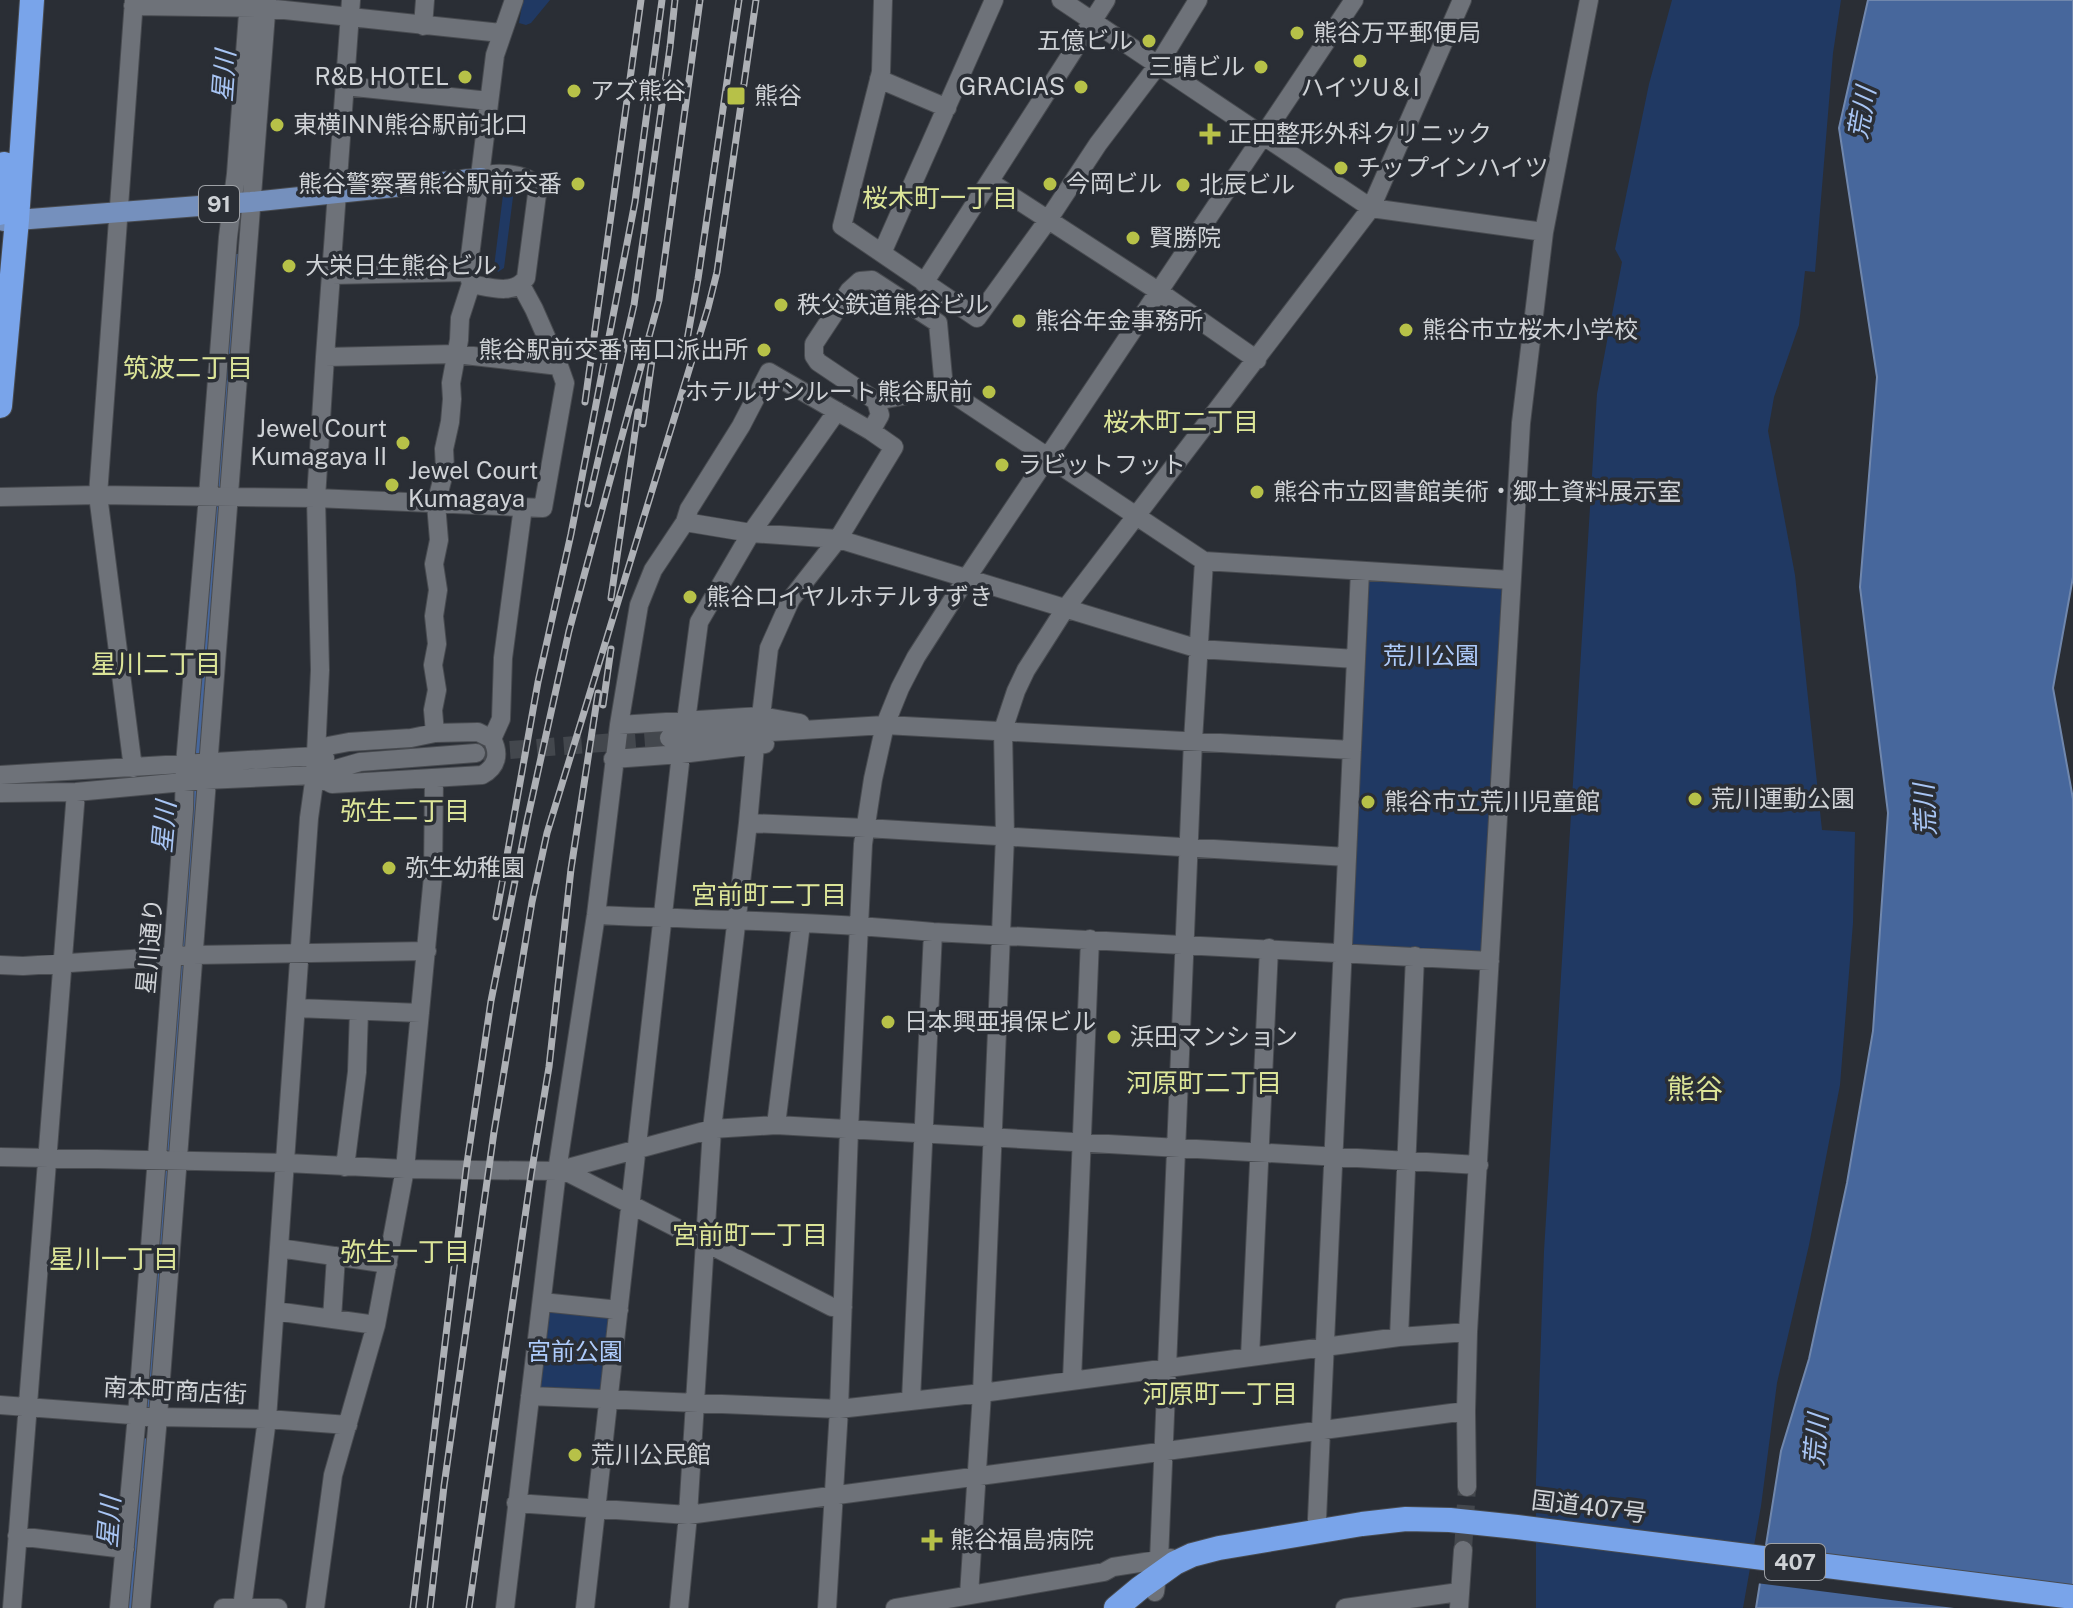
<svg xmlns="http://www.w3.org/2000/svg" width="2073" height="1608" viewBox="0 0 2073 1608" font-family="'Public Sans','Noto Sans JP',sans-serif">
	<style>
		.green { fill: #203963 }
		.water { fill: #47679c; stroke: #7087ad; stroke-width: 2 }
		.pier { fill: #2a2e35 }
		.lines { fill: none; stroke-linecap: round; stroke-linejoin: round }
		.river { stroke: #47679c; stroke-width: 22 }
		.minor-tunnel { stroke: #43474d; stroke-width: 18; stroke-dasharray: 18 9; stroke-linecap: butt }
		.minor-casing { stroke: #484b50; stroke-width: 20 }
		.major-casing { stroke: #484b50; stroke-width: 22 }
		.highway-casing { stroke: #484b50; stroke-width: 26 }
		.minor { stroke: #6e7279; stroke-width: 18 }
		.major { stroke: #7590bd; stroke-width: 20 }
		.highway { stroke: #79a4ea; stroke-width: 24 }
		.rail-casing { stroke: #adb0b5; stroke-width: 7 }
		.rail { stroke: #2a2e35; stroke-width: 4; stroke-dasharray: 12; stroke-linecap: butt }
		.poi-dot { fill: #b7c148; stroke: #2a2e35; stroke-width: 3 }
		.labels { text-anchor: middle; stroke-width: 7; stroke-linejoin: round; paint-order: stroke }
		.shield { fill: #2a2e35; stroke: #9ea1a6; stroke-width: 2 }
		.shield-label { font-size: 22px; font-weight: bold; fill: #cfd2d6 }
		.poi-label { font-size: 24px; fill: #cfd2d6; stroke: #2a2e35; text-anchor: start }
		.park-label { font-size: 24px; fill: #aecbfb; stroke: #2a2e35 }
		.street-label { font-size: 24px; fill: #cfd2d6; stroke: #2a2e35 }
		.water-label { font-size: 26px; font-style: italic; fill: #a8c5f4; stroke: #2a2e35 }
		.neighbourhood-label { font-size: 26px; fill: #dce598; stroke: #2a2e35 }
		.quarter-label { font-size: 28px; fill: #dce598; stroke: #2a2e35 }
	</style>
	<rect width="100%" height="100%" fill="#2a2e35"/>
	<!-- green -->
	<path class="green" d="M523 0H550L531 23 526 25 519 23Z
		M1672 0H1841L1833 53 1815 272 1805 271 1799 325 1774 397 1768 431 1795 575 1822 830 1855 832 1853 923 1840 1085 1809 1245 1777 1383 1761 1506 1743 1608H1536V1480L1544 1251 1597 394 1622 262 1615 249 1649 84Z
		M509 191 513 197 504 268 498 272 494 267 503 195Z
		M1365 578 1506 587 1484 952 1348 947Z
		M547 1308 613 1315 604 1393 536 1389Z"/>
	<!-- water -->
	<path class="water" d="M1868 0H2073V577L2053 688 2073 799V1608H1756L1781 1451 1809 1359 1847 1183 1873 1031 1888 813 1860 587 1877 377 1839 128Z"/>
	<!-- pier -->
	<path class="pier" d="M1762 1547 2073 1608H1954L1756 1583Z"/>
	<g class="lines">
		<!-- river -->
		<path class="river" d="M220 485 237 265
			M167 1151 218 507
			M147 1405 165 1172
			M131 1600 143 1449"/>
		<!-- minor-tunnel -->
		<path class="minor-tunnel" d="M483 752 669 738
			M1463 1550 1467 1487"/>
		<defs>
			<path id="minor" d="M883 0 881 72 842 226 977 318 1048 220 1098 144 1158 65 1198 0
				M1061 0 1371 208 1544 232
				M133 6 266 8 501 33
				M423 26 425 0
				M879 79 947 108
				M345 86 489 101
				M990 182 1158 291 1257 360
				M882 253 994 0
				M332 275 468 272
				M924 283 1106 0
				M471 284C489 287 514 296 526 278L537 194 535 184C525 174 493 170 481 178
				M325 357 456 354 559 366 534 309 521 285
				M876 401 944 388 1204 561 1511 580
				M871 431 880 415 876 401 818 362 814 356V344L849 291 860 281 872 280 938 323 944 388
				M0 497 98 495 316 498 543 508 565 383 559 366
				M685 522 751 533 838 539 1199 649 1356 659
				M686 721 699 622 751 533 837 411
				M619 725 761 716 800 723
				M435 733 433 710 437 690 433 665 437 644 434 616 438 590 434 564 439 540 436 504 445 469 444 449 450 422 452 399 451 383 459 340 460 318 471 284 468 272 495 55 514 0
				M669 738 885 725 1352 750
				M492 739 501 719 503 658 523 507
				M613 759 681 754 765 744
				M133 768 98 495 134 0
				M0 775 316 756 325 758
				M315 775 332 784 482 775C497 767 500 754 492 739L478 732 435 733 411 738 349 742 328 746 316 756
				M0 793 76 792 205 780 315 775 360 762 476 753
				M748 823 866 828 1347 857
				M596 915C708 920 821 921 933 932L1490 961
				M0 965 23 966 193 955 427 951
				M297 1008 420 1013
				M776 1125 801 924
				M0 1157 287 1163 405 1169 557 1171 712 1129 776 1125 1479 1165
				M345 1167 357 1072 359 1011
				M565 1171 832 1307H843
				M279 1248 388 1264
				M542 1302 619 1310
				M275 1311 376 1325
				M332 1319 336 1256
				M1399 1337 1415 956
				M1250 1357 1269 948
				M1072 1380 1090 939
				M530 1396 839 1409 982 1393 1399 1337 1468 1332
				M911 1400 933 932
				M0 1405 158 1417 267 1419 348 1425
				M1467 1487 1466 1411 1468 1332 1521 423 1544 232 1589 0
				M516 1503 688 1515 1466 1411
				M1319 1531 1317 1519 1321 1430 1360 571
				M17 1536 125 1549
				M1155 1592 1159 1560 1193 741 1204 561
				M969 1595 982 1393 1001 934 1005 836 1003 730 1016 691 1026 670 1065 609 1371 208 1462 0
				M12 1608 76 792
				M119 1608 137 1415 184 809 185 764 208 496 228 237 236 174 249 0
				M141 1608 158 1417 267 0
				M223 1608H278
				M242 1608 267 1419 309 818 315 775 320 670 316 498 325 357 351 0
				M315 1608 333 1475 376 1325 405 1169 433 876 434 778
				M505 1608 557 1171 596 915 619 725 639 605 653 570 685 522 689 509 741 426 769 372 871 431 894 447 838 539 791 599 769 648 761 716
				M585 1608 681 754
				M679 1608 688 1515 712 1129 748 823 755 746
				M827 1608 839 1409 849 1130 863 844 873 779 885 725 900 688 916 657 966 579 1354 0
				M895 1608 1104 1572 1113 1567 1171 1558
				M1345 1608 1452 1593H1460
				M1459 1608 1463 1550"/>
			<path id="major" d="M4 221 251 202 481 178"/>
			<path id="highway" d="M0 213 4 164
				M0 406 17 220 32 0
				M1116 1608 1140 1588 1175 1563 1192 1555 1219 1548 1362 1524 1406 1519 1450 1520 1517 1527 2073 1597"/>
		</defs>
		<!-- minor casing -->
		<use href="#minor" class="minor-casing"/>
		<!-- major casing -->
		<use href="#major" class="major-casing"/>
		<!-- highway casing -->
		<use href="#highway" class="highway-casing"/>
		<!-- minor -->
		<use href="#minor" class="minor"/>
		<!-- major -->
		<use href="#major" class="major"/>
		<!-- highway -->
		<use href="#highway" class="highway"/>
		<defs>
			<path id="rail" d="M687 340 698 279 739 0
				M585 402 641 0
				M643 424 652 360
				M588 504 634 305 670 47 675 0
				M611 598 638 412
				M603 705 611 649
				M496 917 538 682 571 534 635 202 662 0
				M413 1608 466 1170 491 1001 527 821 569 631 659 300 700 0
				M430 1608 444 1486 494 1132 532 902 547 833 708 308 717 272 756 0
				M469 1608 531 1175 549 1067 571 869 598 693"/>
		</defs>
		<!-- rail casing -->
		<use href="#rail" class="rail-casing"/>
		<!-- rail -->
		<use href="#rail" class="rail"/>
	</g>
	<!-- markers -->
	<g class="poi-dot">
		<circle cx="1297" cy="33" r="8"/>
		<circle cx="1149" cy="41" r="8"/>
		<circle cx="1360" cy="61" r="8"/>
		<circle cx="1261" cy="67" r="8"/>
		<circle cx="465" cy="77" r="8"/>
		<circle cx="1081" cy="87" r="8"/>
		<circle cx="574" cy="91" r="8"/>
		<rect x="726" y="86" width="20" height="20" rx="4"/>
		<circle cx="277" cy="125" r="8"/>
		<path d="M1206 122h8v8h8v8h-8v8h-8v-8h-8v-8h8z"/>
		<circle cx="1341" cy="168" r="8"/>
		<circle cx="578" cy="184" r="8"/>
		<circle cx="1050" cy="184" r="8"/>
		<circle cx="1183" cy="185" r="8"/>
		<circle cx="1133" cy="238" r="8"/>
		<circle cx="289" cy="266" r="8"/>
		<circle cx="781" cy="305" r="8"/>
		<circle cx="1019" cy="321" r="8"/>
		<circle cx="1406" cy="330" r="8"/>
		<circle cx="764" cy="350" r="8"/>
		<circle cx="989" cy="392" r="8"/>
		<circle cx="403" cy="443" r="8"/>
		<circle cx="1002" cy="465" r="8"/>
		<circle cx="392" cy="485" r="8"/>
		<circle cx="1257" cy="492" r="8"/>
		<circle cx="690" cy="597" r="8"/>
		<circle cx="1695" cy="799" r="8"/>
		<circle cx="1368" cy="802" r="8"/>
		<circle cx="389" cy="868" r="8"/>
		<circle cx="888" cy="1022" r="8"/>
		<circle cx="1114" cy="1037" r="8"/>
		<circle cx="575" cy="1455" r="8"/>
		<path d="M928 1528h8v8h8v8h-8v8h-8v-8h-8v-8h8z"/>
	</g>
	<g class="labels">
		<!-- shield labels -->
		<g class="shield">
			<rect x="199" y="186" width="40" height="36" rx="6"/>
			<rect x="1765" y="1544" width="60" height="36" rx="6"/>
		</g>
		<g class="shield-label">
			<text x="219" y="212">91</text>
			<text x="1795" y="1570">407</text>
		</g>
		<!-- poi labels -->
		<g class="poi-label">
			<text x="1313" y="41">熊谷万平郵便局</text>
			<text x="1133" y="49" text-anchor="end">五億ビル</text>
			<text x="1245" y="75" text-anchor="end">三晴ビル</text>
			<text x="449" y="85" text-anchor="end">R&amp;B HOTEL</text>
			<text x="1065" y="95" text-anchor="end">GRACIAS</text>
			<text x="1360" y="96" text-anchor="middle">ハイツU＆I</text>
			<text x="590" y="99">アズ熊谷</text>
			<text x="754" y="104">熊谷</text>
			<text x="293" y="133">東横INN熊谷駅前北口</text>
			<text x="1228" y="142">正田整形外科クリニック</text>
			<text x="1357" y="176">チップインハイツ</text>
			<text x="562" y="192" text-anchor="end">熊谷警察署熊谷駅前交番</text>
			<text x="1066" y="192">今岡ビル</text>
			<text x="1199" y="193">北辰ビル</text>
			<text x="1149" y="246">賢勝院</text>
			<text x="305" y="274">大栄日生熊谷ビル</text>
			<text x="797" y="313">秩父鉄道熊谷ビル</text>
			<text x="1035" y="329">熊谷年金事務所</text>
			<text x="1422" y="338">熊谷市立桜木小学校</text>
			<text x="748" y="358" text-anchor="end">熊谷駅前交番 南口派出所</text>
			<text x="973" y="400" text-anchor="end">ホテルサンルート熊谷駅前</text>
			<text x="387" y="437" text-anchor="end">Jewel Court<tspan x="387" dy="28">Kumagaya II</tspan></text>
			<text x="1018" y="473">ラビットフット</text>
			<text x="408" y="479">Jewel Court<tspan x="408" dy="28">Kumagaya</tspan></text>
			<text x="1273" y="500">熊谷市立図書館美術・郷土資料展示室</text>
			<text x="706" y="605">熊谷ロイヤルホテルすずき</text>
			<text x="1711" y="807">荒川運動公園</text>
			<text x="1384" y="810">熊谷市立荒川児童館</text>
			<text x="405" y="876">弥生幼稚園</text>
			<text x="904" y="1030">日本興亜損保ビル</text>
			<text x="1130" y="1045">浜田マンション</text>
			<text x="591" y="1463">荒川公民館</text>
			<text x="950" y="1548">熊谷福島病院</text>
		</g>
		<!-- park labels -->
		<g class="park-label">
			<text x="1431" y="664">荒川公園</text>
			<text x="575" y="1360">宮前公園</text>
		</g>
		<!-- street labels -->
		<g class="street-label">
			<text transform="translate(150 946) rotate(-85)" y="8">星川通り</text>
			<text transform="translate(175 1391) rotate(3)" y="8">南本町商店街</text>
			<text transform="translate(1589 1507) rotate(7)" y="8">国道407号</text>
		</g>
		<!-- water labels -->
		<g class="water-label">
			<text transform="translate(224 76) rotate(-86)" y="9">星川</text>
			<text transform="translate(1862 113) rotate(-80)" y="9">荒川</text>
			<text transform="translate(1925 810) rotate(-93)" y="9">荒川</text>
			<text transform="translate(164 827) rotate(-85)" y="9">星川</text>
			<text transform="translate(1816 1440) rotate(-85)" y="9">荒川</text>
			<text transform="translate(109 1522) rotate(-86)" y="9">星川</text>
		</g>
		<!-- neighbourhood labels -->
		<g class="neighbourhood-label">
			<text x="940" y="207">桜木町一丁目</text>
			<text x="188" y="377">筑波二丁目</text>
			<text x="1181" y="431">桜木町二丁目</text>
			<text x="156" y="673">星川二丁目</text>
			<text x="405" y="820">弥生二丁目</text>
			<text x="769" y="904">宮前町二丁目</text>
			<text x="1204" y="1092">河原町二丁目</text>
			<text x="750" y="1244">宮前町一丁目</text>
			<text x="405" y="1261">弥生一丁目</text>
			<text x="114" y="1268">星川一丁目</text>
			<text x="1220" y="1403">河原町一丁目</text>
		</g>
		<!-- quarter labels -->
		<g class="quarter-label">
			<text x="1695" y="1099">熊谷</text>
		</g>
	</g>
</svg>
